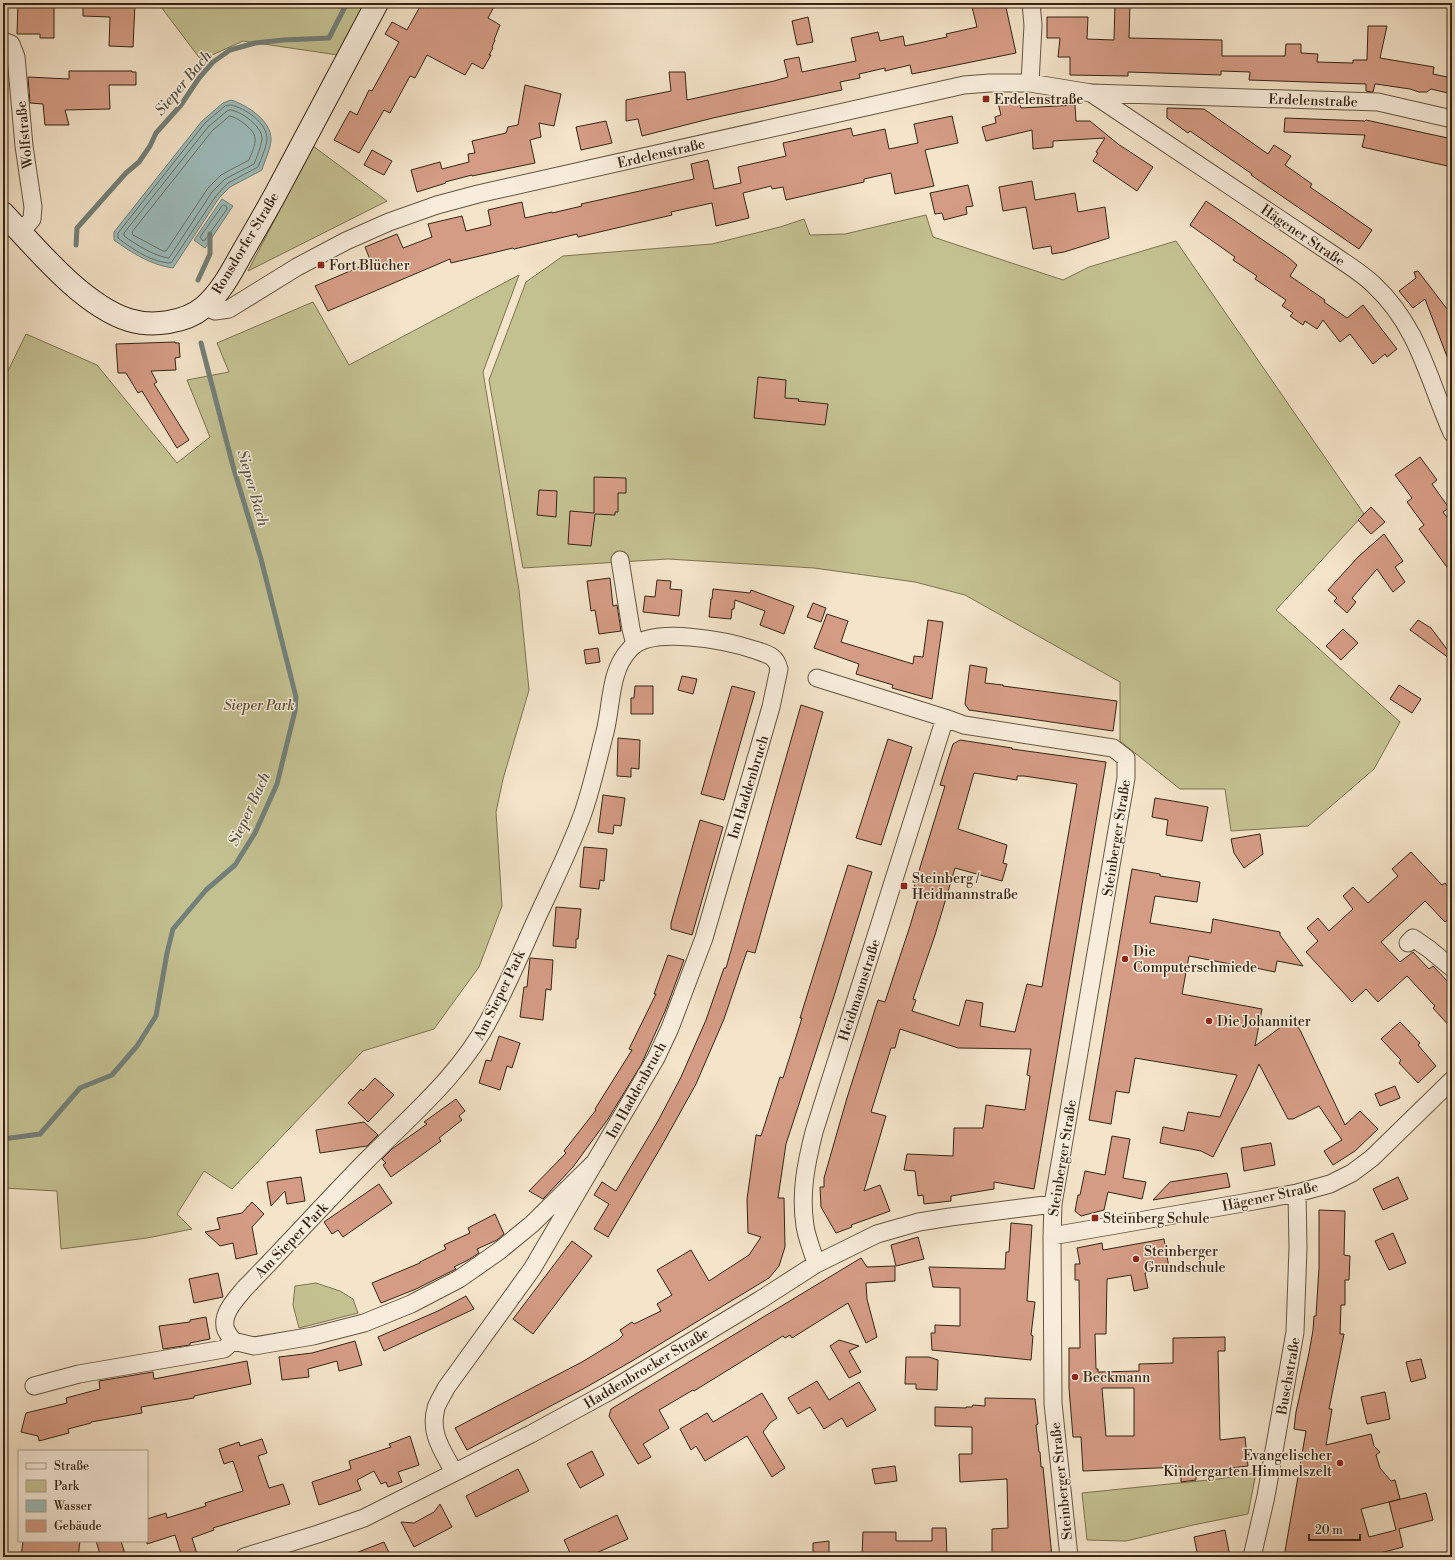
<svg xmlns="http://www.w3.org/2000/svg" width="1455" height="1560" viewBox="0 0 1455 1560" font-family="'Libre Bodoni',serif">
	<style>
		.green { fill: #c4c191; stroke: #7c7352 }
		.water { fill: #9dbdbc; stroke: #738079 }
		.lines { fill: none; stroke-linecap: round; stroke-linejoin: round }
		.shore { stroke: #697168; stroke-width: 1 }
		.stream { stroke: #738079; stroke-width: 5 }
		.building { fill: #d59c85; stroke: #352514; fill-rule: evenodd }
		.street-casing { stroke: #655541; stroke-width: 19 }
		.secondary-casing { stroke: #352514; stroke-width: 24 }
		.street { stroke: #f8eddc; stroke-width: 17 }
		.secondary { stroke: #f8eddc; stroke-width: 22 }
		.poi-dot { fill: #8f2418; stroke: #f8eddc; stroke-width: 1.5 }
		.labels { text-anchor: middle; stroke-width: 3; stroke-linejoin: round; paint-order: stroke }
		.poi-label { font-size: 14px; fill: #352514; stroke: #f8eddc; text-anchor: start }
		.street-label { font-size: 14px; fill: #352514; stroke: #f8eddc }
		.park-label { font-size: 14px; font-style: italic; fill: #594c33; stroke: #f8eddc }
		.water-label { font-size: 15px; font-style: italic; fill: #545346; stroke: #f8eddc }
	</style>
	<rect width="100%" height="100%" fill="#f4e4c9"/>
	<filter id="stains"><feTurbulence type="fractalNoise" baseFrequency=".005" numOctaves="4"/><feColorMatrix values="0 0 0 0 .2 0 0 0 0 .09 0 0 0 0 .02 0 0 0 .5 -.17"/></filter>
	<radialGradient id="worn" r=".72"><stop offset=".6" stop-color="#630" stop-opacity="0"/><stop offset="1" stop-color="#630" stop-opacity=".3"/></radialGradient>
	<!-- green -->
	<path class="green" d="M158 3H365L338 55 243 41 201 60Z
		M313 146 387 201 248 271Z
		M926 215 933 237 1063 280 1089 267 1176 241 1364 514 1276 610 1400 722 1374 769 1308 826 1231 831 1225 789H1180L1120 741V682L965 595 915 582 814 568 668 559 523 568 489 380 526 282 563 256 712 244 780 227 804 219 810 235 845 234Z
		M519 275 483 372 519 590 529 690 503 779 496 812 502 906 479 967 434 1029 363 1051 232 1189 204 1171 177 1214 192 1229 147 1238 61 1249 57 1191 3 1188V381L26 334 97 365 177 463 210 437 187 380 229 372 217 343 313 302 349 365Z
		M316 1283 340 1291 353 1299 358 1313 299 1328 293 1305 295 1286Z
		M1256 1473 1248 1514 1193 1525 1126 1541 1087 1540 1082 1493 1218 1479Z"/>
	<!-- water -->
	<path class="water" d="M231 100C247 105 272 121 271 140 271 148 264 162 262 170L230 187 219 198 173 268C151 265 132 253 114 240V232L202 121 223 103Z
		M222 199 233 206 205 248 194 240Z"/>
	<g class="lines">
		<!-- shore -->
		<path class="shore" d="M231 105C245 108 268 123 267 140 266 148 261 159 258 167L228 183 216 196 171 263C153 263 132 249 118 238V233L205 123 225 106Z
			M231 110C242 112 262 126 262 139 261 147 257 157 254 164L225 179 212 192 169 258C156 257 135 244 124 236V233L208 127 227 111Z
			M230 116C237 117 255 130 255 138 256 145 251 154 249 160L221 175 208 188 166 251H163L133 235 132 232 212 131Z
			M224 205 227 207V209L205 240 203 241 200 237 222 206Z"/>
		<!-- stream -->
		<path class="stream" d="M76 245 77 228 126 173 139 162 150 146 156 133 181 105 199 78 213 62 230 50 255 43 283 40 329 38 347 3
			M198 280 210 254V234
			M3 1139 40 1134 80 1088 112 1075 137 1046 156 1016 167 953 173 929 206 890 235 865 255 833 277 784 295 711 296 697 261 559 233 466 201 343"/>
	</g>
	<!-- building -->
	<path class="building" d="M18 3H54V38H40V34H17Z
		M83 3H135L133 47 109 46 110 17 83 16Z
		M422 3H496L488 18 500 25 494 40H495L492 47 493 48 489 55H491L483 69 472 63 465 75 427 55 415 78 410 76 390 113 384 110 359 153 334 140 350 111 357 115 369 90 372 91 399 42 385 34 392 22 407 30Z
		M971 3H1005L1016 53 912 74 910 65 885 71V68L859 74 860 78 840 82 842 90 713 118 642 136 638 119 626 121V100L671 91 669 72H685L687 100 774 81 788 77 784 60 799 57 802 72 856 61 851 38 878 32 880 41 903 36 905 46 947 37 946 34 977 27Z
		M1115 3H1130L1129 38 1222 40V56H1285L1286 44H1301V53L1318 54 1317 62 1353 63V60H1367L1368 26H1387L1380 58 1434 67 1433 74 1452 78V94L1431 89 1427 92H1419L1410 89 1376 84H1375L1373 92H1371L1366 91V84L1249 80 1250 72 1221 71V75L1128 72V76L1070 75V57H1058L1060 38H1047V17H1088L1087 39 1114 40Z
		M808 17 813 42 797 45 792 21Z
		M69 71H132V72H136V85H109L110 109 65 110 69 125H45L43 104 30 103 28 77 69 79Z
		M525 85 561 94 554 126 539 123 541 137 530 140 535 163 472 176V175L445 182 446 183 417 192 411 170 440 162 442 169 469 162 468 154 475 153 472 141 506 133 508 127 518 125Z
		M1018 97 1021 108 1075 105 1076 121H1090L1118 144 1153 167 1137 191 1093 161 1098 153 1096 152 1105 138 1053 141V147L1033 149 1032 130 986 141 982 127 996 123 995 117 1001 115 998 103Z
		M1167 108 1204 109 1268 154 1274 145 1291 156 1285 165 1312 184 1310 187 1372 230 1359 249 1251 175 1252 174 1190 131 1188 133 1167 118Z
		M952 116 958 143 925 150 934 186 895 194 891 173 864 179V182L786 200 783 187 772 189 771 186 743 193 749 218 716 226 712 203 671 212 672 215 578 237 577 234 514 249 513 248 451 263 450 259 328 311 315 286 371 262 365 247 397 234 403 248 432 237 428 224 462 216 466 231 491 225 488 210 522 202 525 218 552 212V213L582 206 581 204 694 179 691 164 708 160 714 189 741 183 738 167 786 156 783 143 851 128 853 136 885 129 889 149 918 143 914 124Z
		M1285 118 1365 121 1366 120 1452 139V167L1362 147 1365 135 1284 132Z
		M606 121 612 143 581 150 576 127Z
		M372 150 392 161 384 175 364 165Z
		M1032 181 1035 200 1075 193 1078 212 1105 207 1109 238 1064 252 1052 254 1051 246 1033 249 1026 207 1003 211 999 187Z
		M968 185 973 206 966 207 967 214 944 220 942 213 935 214 930 193Z
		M1206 201 1289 258 1297 265 1290 276 1325 300 1324 302 1347 318 1363 305 1397 349 1387 357 1385 354 1373 364 1350 334 1340 342 1323 320 1317 329 1305 321 1303 325 1290 316 1293 313 1282 306 1286 300 1255 279 1257 276 1233 260 1235 257 1190 225Z
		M1418 271 1447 309 1452 308V367H1451L1425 299 1413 308 1399 291 1416 278 1414 272Z
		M175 342V343H179L180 357 175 358 176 370 151 371 157 382 154 384 189 440 177 448 142 391 138 393 126 373H118L116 344Z
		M758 377 786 380 785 398 799 399 798 401 828 404 825 425 754 418Z
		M1420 457 1437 480 1432 484 1449 508 1443 512 1452 524V574L1419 529 1424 525 1407 502 1412 498 1395 475Z
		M594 477 626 478V493H618V512H615V515L595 514 591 546 568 544 570 511 594 513Z
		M539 490 557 491 556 517 537 515Z
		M1371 507 1385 522 1371 534 1358 520Z
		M1384 534 1403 561 1395 567 1405 582 1393 592 1377 569 1352 598 1356 602 1347 613 1334 601 1337 598 1328 590 1358 557Z
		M610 578 613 606 617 605 621 631 599 634 595 610 591 611 587 581Z
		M657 580 671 581 670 589 682 590 679 616 643 612 645 596 655 597Z
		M713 589 750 593 751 590 794 606 784 634 760 625 765 611 735 600 734 609H732L731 619 709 617 711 599H712Z
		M813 603 826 608 821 622 807 617Z
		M827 614 848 621 841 642 913 664 914 656 923 657 928 620 943 622 932 699 892 688 893 685 856 674 859 664 814 648Z
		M1418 620 1431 628 1452 656 1449 658 1410 630Z
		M1343 629 1358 643 1341 660 1326 646Z
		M598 648 600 662 586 664 584 650Z
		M970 665 987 668 985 683 1003 685V686L1117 701 1113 731 969 710 965 704Z
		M682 676 697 679 693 694 678 690Z
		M1399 685 1421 699 1412 713 1390 699Z
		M635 686H653V714H631V698H634Z
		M732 686 755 692 724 800 701 794Z
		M801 705 823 712 755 953 747 951 724 1019 696 1084 661 1147 608 1237 594 1229 609 1204 594 1195 602 1182 616 1191 658 1121 681 1077 706 1020 724 968H726Z
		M618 738 640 740 639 769 631 768V777L617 776Z
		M888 739 912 747 881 845 856 838Z
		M960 740 1012 748V749L1106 762 1034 1189 994 1182V1189L951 1196V1201L924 1204 923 1195 918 1196 915 1171 904 1170 907 1154 953 1156 954 1128H983L986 1105 1025 1110 1030 1076 1027 1075 1031 1049 958 1048 900 1029 895 1048H891L871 1112 886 1116 864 1191 880 1185 890 1211 851 1225 852 1227 836 1233 821 1207 820 1187H824V1178L847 1098 878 1000 885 1002 910 926 921 889 914 887 945 786 940 785 953 744ZM974 773 1017 780V776H1024L1077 784 1042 987 1027 984 1015 1032 980 1026 983 1003 966 1000 959 1026 912 1011 916 1000 913 999 935 935 955 868 1002 881 1007 864 1003 863 1007 845 958 829Z
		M603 795 625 798 621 826 614 825 613 834 598 832Z
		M1155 798 1208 807 1202 841 1166 835 1168 820 1152 817Z
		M700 820 723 827 692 935 671 929V923Z
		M1260 834 1263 854 1244 868 1234 853 1231 839Z
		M584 847 607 849 604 881 600 880 599 889 580 887Z
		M1411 852 1442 885 1445 883 1452 892V915L1445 922 1425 901 1381 942 1400 962 1413 952 1429 969 1433 966 1452 986V1029L1433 1008 1435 1006 1407 976 1378 1002 1366 989 1352 1002 1306 952 1318 941 1307 928 1318 918 1329 931 1353 909 1343 896 1353 887 1368 903 1398 876 1392 869Z
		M848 865 872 872 835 993 786 1144 778 1198H784L785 1247 779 1266 769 1278 632 1361 583 1389 467 1450 455 1428 582 1362 618 1340 623 1335 620 1330 632 1322 634 1324 661 1311 657 1304 672 1295 657 1270 691 1250 709 1281 749 1255 761 1237 748 1233 747 1199 756 1135 761 1136 780 1077 783 1078 802 1018H800Z
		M1132 869 1160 874V876L1200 882 1197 902 1155 896 1150 923 1211 933 1213 919 1280 932V935L1303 966 1277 961 1275 972 1251 967V968L1189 956 1182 994 1262 1009 1255 1046 1292 1019 1300 1030 1345 1125 1360 1111 1378 1129 1355 1151 1333 1165 1324 1151 1342 1140 1319 1106 1293 1119H1288L1259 1064 1249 1087 1213 1157 1201 1151 1160 1143 1163 1127 1184 1131 1188 1112 1220 1117 1237 1075 1135 1058 1129 1093 1116 1091 1111 1124 1089 1120Z
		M556 907 581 909 578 939H576V948L553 946Z
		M668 955 684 960 666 1009 641 1065 608 1119 573 1167 543 1199 529 1191 566 1153 564 1151 596 1110 595 1109 632 1050 629 1049 656 994H654Z
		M530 958 553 960 551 990 546 989 543 1020 520 1017 524 987H527Z
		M1400 1022 1420 1043 1418 1045 1436 1066 1418 1083 1399 1063 1401 1060 1381 1039Z
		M499 1036 520 1043 512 1068 507 1066 500 1090 479 1083 486 1060 491 1061Z
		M375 1078 394 1095 368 1122 348 1103 361 1089 363 1091Z
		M1395 1086 1400 1098 1380 1106 1375 1094Z
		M456 1099 465 1111 459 1116 462 1120 439 1138 441 1141 391 1177 383 1165 386 1163 382 1159 392 1149 427 1124 424 1122Z
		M364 1122 378 1135 367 1146 320 1153 316 1130Z
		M1112 1136 1130 1139 1123 1178 1146 1182 1142 1199 1108 1192 1104 1210 1081 1216 1075 1211 1078 1195H1080L1085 1171 1105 1175Z
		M1271 1143 1275 1165 1244 1171 1241 1148Z
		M1227 1173 1230 1187 1153 1200 1170 1182Z
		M301 1177 305 1201 287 1204 285 1191 271 1206 267 1182Z
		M1398 1177 1408 1199 1383 1210 1373 1189Z
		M379 1184 392 1203 343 1237 338 1230 332 1234 324 1222Z
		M252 1202 264 1214 252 1227 257 1254 236 1259 233 1243 220 1246 205 1232 220 1229 217 1218 242 1213Z
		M1319 1210 1345 1211 1344 1255 1350 1256 1349 1280H1345V1305H1341L1340 1334H1344L1329 1409H1332L1326 1445 1371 1434 1374 1446 1380 1452 1376 1455 1380 1468 1391 1481 1395 1480 1400 1499 1389 1502 1426 1493 1433 1520 1399 1529 1403 1547 1365 1557H1284L1306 1431 1294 1429 1296 1412 1309 1353 1313 1330 1314 1316H1316L1319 1268ZM1389 1502 1396 1530 1369 1537 1361 1509Z
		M495 1214 504 1234 497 1240 477 1249 479 1253 468 1260 454 1267 456 1269 416 1289 381 1303 372 1283 420 1263V1262L446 1249 444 1245 470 1233 468 1228Z
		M1011 1223 1032 1225 1027 1301 1035 1302 1031 1335 1033 1336 1031 1360 932 1350 931 1333H935V1325L960 1326V1288L933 1287 929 1267 1005 1269 1006 1252H1009Z
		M1393 1233 1406 1263 1389 1270 1375 1241Z
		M918 1237 924 1259 896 1266 891 1245Z
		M1164 1239 1169 1268 1145 1273 1148 1288 1134 1291 1131 1275 1107 1279 1106 1334H1095L1096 1369H1098V1372L1139 1371V1364L1173 1363V1338L1225 1337V1351H1218L1220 1440 1245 1437 1248 1466 1196 1472V1480L1181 1482V1467L1083 1471 1081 1437H1073L1069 1388V1348H1080L1079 1280H1075V1264H1080L1077 1248 1102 1243 1103 1250ZM1102 1388H1134V1436H1106Z
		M572 1241 592 1256 533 1334 513 1319Z
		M861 1258 867 1267 895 1266V1281L866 1283 867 1299 877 1337 866 1343 848 1303 792 1338 790 1335 785 1338 783 1336 694 1391 693 1390 659 1410 669 1428 643 1444 651 1457 638 1464 609 1416 611 1409Z
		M218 1273 223 1297 194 1303 189 1279Z
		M466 1296 474 1309 384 1351 378 1337 438 1311Z
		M206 1317 210 1339 190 1343V1345L163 1349 159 1326 190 1322V1320Z
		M839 1340 859 1346 849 1351 861 1372 849 1378 830 1346Z
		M355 1341 362 1365 339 1371 337 1361 308 1369 309 1377 282 1380 279 1357 312 1353Z
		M906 1357H929L938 1360 937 1390 916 1389V1384H905Z
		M1421 1359 1426 1378 1411 1382 1406 1362Z
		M247 1361 251 1384 194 1396V1398L141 1407 142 1413 91 1422V1423L68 1429 69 1433 39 1441 38 1436 21 1432 26 1413 67 1403 66 1398 100 1389 99 1381 153 1372 154 1379Z
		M817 1381 829 1400 859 1382 876 1410 847 1427 842 1418 824 1429 810 1407 798 1414 788 1398Z
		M1385 1392 1390 1419 1367 1424 1361 1397Z
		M762 1393 777 1418 770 1423 763 1432 785 1468 772 1477 747 1436 705 1461 696 1446 691 1450 680 1429 707 1413 713 1422Z
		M985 1398 1035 1399 1038 1424 1036 1425 1039 1452H1040L1041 1467H1043L1052 1557H992V1529L1008 1528 1007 1479 960 1482 959 1454H972V1427L935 1426V1407L966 1408V1407H972L973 1405 985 1406Z
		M410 1436 419 1465 398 1472 402 1482 388 1487 386 1482 381 1484 374 1471 357 1480 361 1490 319 1505 312 1482 351 1469 349 1461 391 1447 389 1444Z
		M262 1439 267 1453 258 1456 269 1488 283 1484 290 1504 213 1528 214 1530 192 1538 198 1557H182L175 1535 147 1544V1519L166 1513 167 1518 206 1506 205 1503 243 1491 233 1461 224 1464 219 1449 239 1442 240 1446Z
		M592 1451 604 1475 580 1488 567 1464Z
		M895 1466 897 1481 875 1484 872 1469Z
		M518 1469 529 1491 476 1517 466 1496Z
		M440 1504 452 1527 414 1547 401 1522 414 1523 434 1512Z
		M617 1515 628 1539 587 1557H572L564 1540Z
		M932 1528H946L947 1557 862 1555 863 1532H896V1541H932Z
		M1225 1530 1230 1557H1198L1194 1537Z
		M23 1541H80L78 1557H21Z
		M96 1541H121L126 1557H101Z
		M829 1541V1557H813V1543Z
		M384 1542 391 1557H348V1556Z"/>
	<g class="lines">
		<defs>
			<path id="street" d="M3 41 11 44 16 57 24 146 33 207 32 219 21 232
				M1030 83 1033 25 1031 3
				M1091 93 1335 256C1348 265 1363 274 1374 285 1419 327 1428 379 1452 433
				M204 306 215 311 229 309 297 267 346 241 389 222 437 205 478 194 964 85 990 83H1030L1091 93 1378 102 1452 119
				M620 560 631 629 635 644
				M817 678 945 718
				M1408 943 1413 938 1429 949 1452 968
				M1052 1236 1243 1203 1297 1193 1330 1184 1352 1173 1372 1158 1452 1080
				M816 1264C813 1252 807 1239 805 1226 800 1193 806 1164 814 1132L945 718 964 725 1113 748 1126 758V778L1053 1204 1052 1236 1053 1403 1069 1557
				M34 1386 79 1374 224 1349 233 1341
				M454 1472C443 1451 429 1434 436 1408 438 1401 443 1395 446 1388L532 1269 656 1058 670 1028 704 938 771 707 779 669C778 665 776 660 772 657 768 654 761 652 755 650 728 641 651 625 630 649 609 671 612 705 605 732 598 759 592 787 583 813 571 847 555 879 540 911 524 946 509 982 491 1016 461 1075 409 1117 364 1163 324 1204 285 1247 245 1288 236 1299 220 1315 226 1330 228 1334 231 1338 233 1341L254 1346 313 1336 364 1323 411 1304 459 1279 499 1251 532 1224 596 1161
				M244 1557 318 1534 364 1518 531 1434 608 1392 760 1300 816 1264 877 1234 919 1222 950 1217 1053 1204
				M1252 1557 1266 1496 1295 1332 1298 1248 1297 1193"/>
			<path id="secondary" d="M3 213C36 248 82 305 129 320 152 327 185 323 204 307 221 292 231 273 242 253 253 234 264 215 275 195 309 131 343 67 377 3"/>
		</defs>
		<!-- street casing -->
		<use href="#street" class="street-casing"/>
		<!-- secondary casing -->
		<use href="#secondary" class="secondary-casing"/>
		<!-- street -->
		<use href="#street" class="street"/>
		<!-- secondary -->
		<use href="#secondary" class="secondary"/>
	</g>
	<!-- markers -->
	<g class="poi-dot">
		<rect x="982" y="95" width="8" height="8" rx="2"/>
		<rect x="317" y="261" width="8" height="8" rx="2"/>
		<rect x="900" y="882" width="8" height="8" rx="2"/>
		<circle cx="1125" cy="959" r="4"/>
		<circle cx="1209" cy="1021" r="4"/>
		<rect x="1091" y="1214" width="8" height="8" rx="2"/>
		<circle cx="1136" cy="1259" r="4"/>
		<circle cx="1075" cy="1377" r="4"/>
		<circle cx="1340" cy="1463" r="4"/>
	</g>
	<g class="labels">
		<!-- poi labels -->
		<g class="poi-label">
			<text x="994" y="104">Erdelenstraße</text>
			<text x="329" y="270">Fort Blücher</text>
			<text x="912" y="883">Steinberg /<tspan x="912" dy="16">Heidmannstraße</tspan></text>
			<text x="1133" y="956">Die<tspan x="1133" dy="16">Computerschmiede</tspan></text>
			<text x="1217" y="1026">Die Johanniter</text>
			<text x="1103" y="1223">Steinberg Schule</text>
			<text x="1144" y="1256">Steinberger<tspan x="1144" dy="16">Grundschule</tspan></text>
			<text x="1083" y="1382">Beckmann</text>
			<text x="1332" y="1460" text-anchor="end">Evangelischer<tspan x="1332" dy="16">Kindergarten Himmelszelt</tspan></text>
		</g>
		<!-- street labels -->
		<g class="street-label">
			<text transform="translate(1313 100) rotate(2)" y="5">Erdelenstraße</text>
			<text transform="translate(24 135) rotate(-96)" y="5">Wolfstraße</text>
			<text transform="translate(661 153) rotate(-13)" y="5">Erdelenstraße</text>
			<text transform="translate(1303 235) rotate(34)" y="5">Hägener Straße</text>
			<text transform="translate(245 243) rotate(-59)" y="5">Ronsdorfer Straße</text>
			<text transform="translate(748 787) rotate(-73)" y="5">Im Haddenbruch</text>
			<text transform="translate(1116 838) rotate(-81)" y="5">Steinberger Straße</text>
			<text transform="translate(859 990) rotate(-72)" y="5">Heidmannstraße</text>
			<text transform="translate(499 995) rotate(-64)" y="5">Am Sieper Park</text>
			<text transform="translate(636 1090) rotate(-61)" y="5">Im Haddenbruch</text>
			<text transform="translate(1062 1158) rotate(-81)" y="5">Steinberger Straße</text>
			<text transform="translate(1270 1196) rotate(-12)" y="5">Hägener Straße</text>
			<text transform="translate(291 1240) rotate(-46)" y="5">Am Sieper Park</text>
			<text transform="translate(646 1368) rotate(-31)" y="5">Haddenbrocker Straße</text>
			<text transform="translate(1288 1376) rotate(-80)" y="5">Buschstraße</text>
			<text transform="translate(1061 1481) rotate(-96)" y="5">Steinberger Straße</text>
		</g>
		<!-- park labels -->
		<g class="park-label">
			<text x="259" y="710">Sieper Park</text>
		</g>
		<!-- water labels -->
		<g class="water-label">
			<text transform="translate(183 83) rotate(-50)" y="5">Sieper Bach</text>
			<text transform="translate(253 488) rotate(74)" y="5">Sieper Bach</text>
			<text transform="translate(249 809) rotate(-65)" y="5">Sieper Bach</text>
		</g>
	</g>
	<!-- margin -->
	<rect width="1455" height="1560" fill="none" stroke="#f4e4c9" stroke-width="16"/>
	<rect x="4" y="4" width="1447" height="1552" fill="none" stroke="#352514" stroke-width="2"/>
	<rect x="8" y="8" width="1439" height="1544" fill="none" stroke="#352514"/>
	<!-- legend -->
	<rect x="18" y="1450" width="130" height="92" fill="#f8eddc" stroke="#aa9d8c"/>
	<rect x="26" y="1463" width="20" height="6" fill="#f8eddc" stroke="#aa9d8c"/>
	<text x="54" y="1470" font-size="12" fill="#352514">Straße</text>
	<rect x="26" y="1480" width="20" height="12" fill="#c4c191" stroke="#aa9d8c"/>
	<text x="54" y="1490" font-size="12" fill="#352514">Park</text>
	<rect x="26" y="1500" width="20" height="12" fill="#9dbdbc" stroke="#aa9d8c"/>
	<text x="54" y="1510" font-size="12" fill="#352514">Wasser</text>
	<rect x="26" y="1520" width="20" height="12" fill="#d59c85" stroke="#aa9d8c"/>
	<text x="54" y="1530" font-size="12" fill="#352514">Gebäude</text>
	<!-- scale -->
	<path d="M1309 1534v6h51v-6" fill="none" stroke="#352514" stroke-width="2"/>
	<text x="1315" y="1534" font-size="12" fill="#352514" stroke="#f8eddc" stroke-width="3" paint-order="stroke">20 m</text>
	<rect width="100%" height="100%" filter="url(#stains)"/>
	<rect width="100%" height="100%" fill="url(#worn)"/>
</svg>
